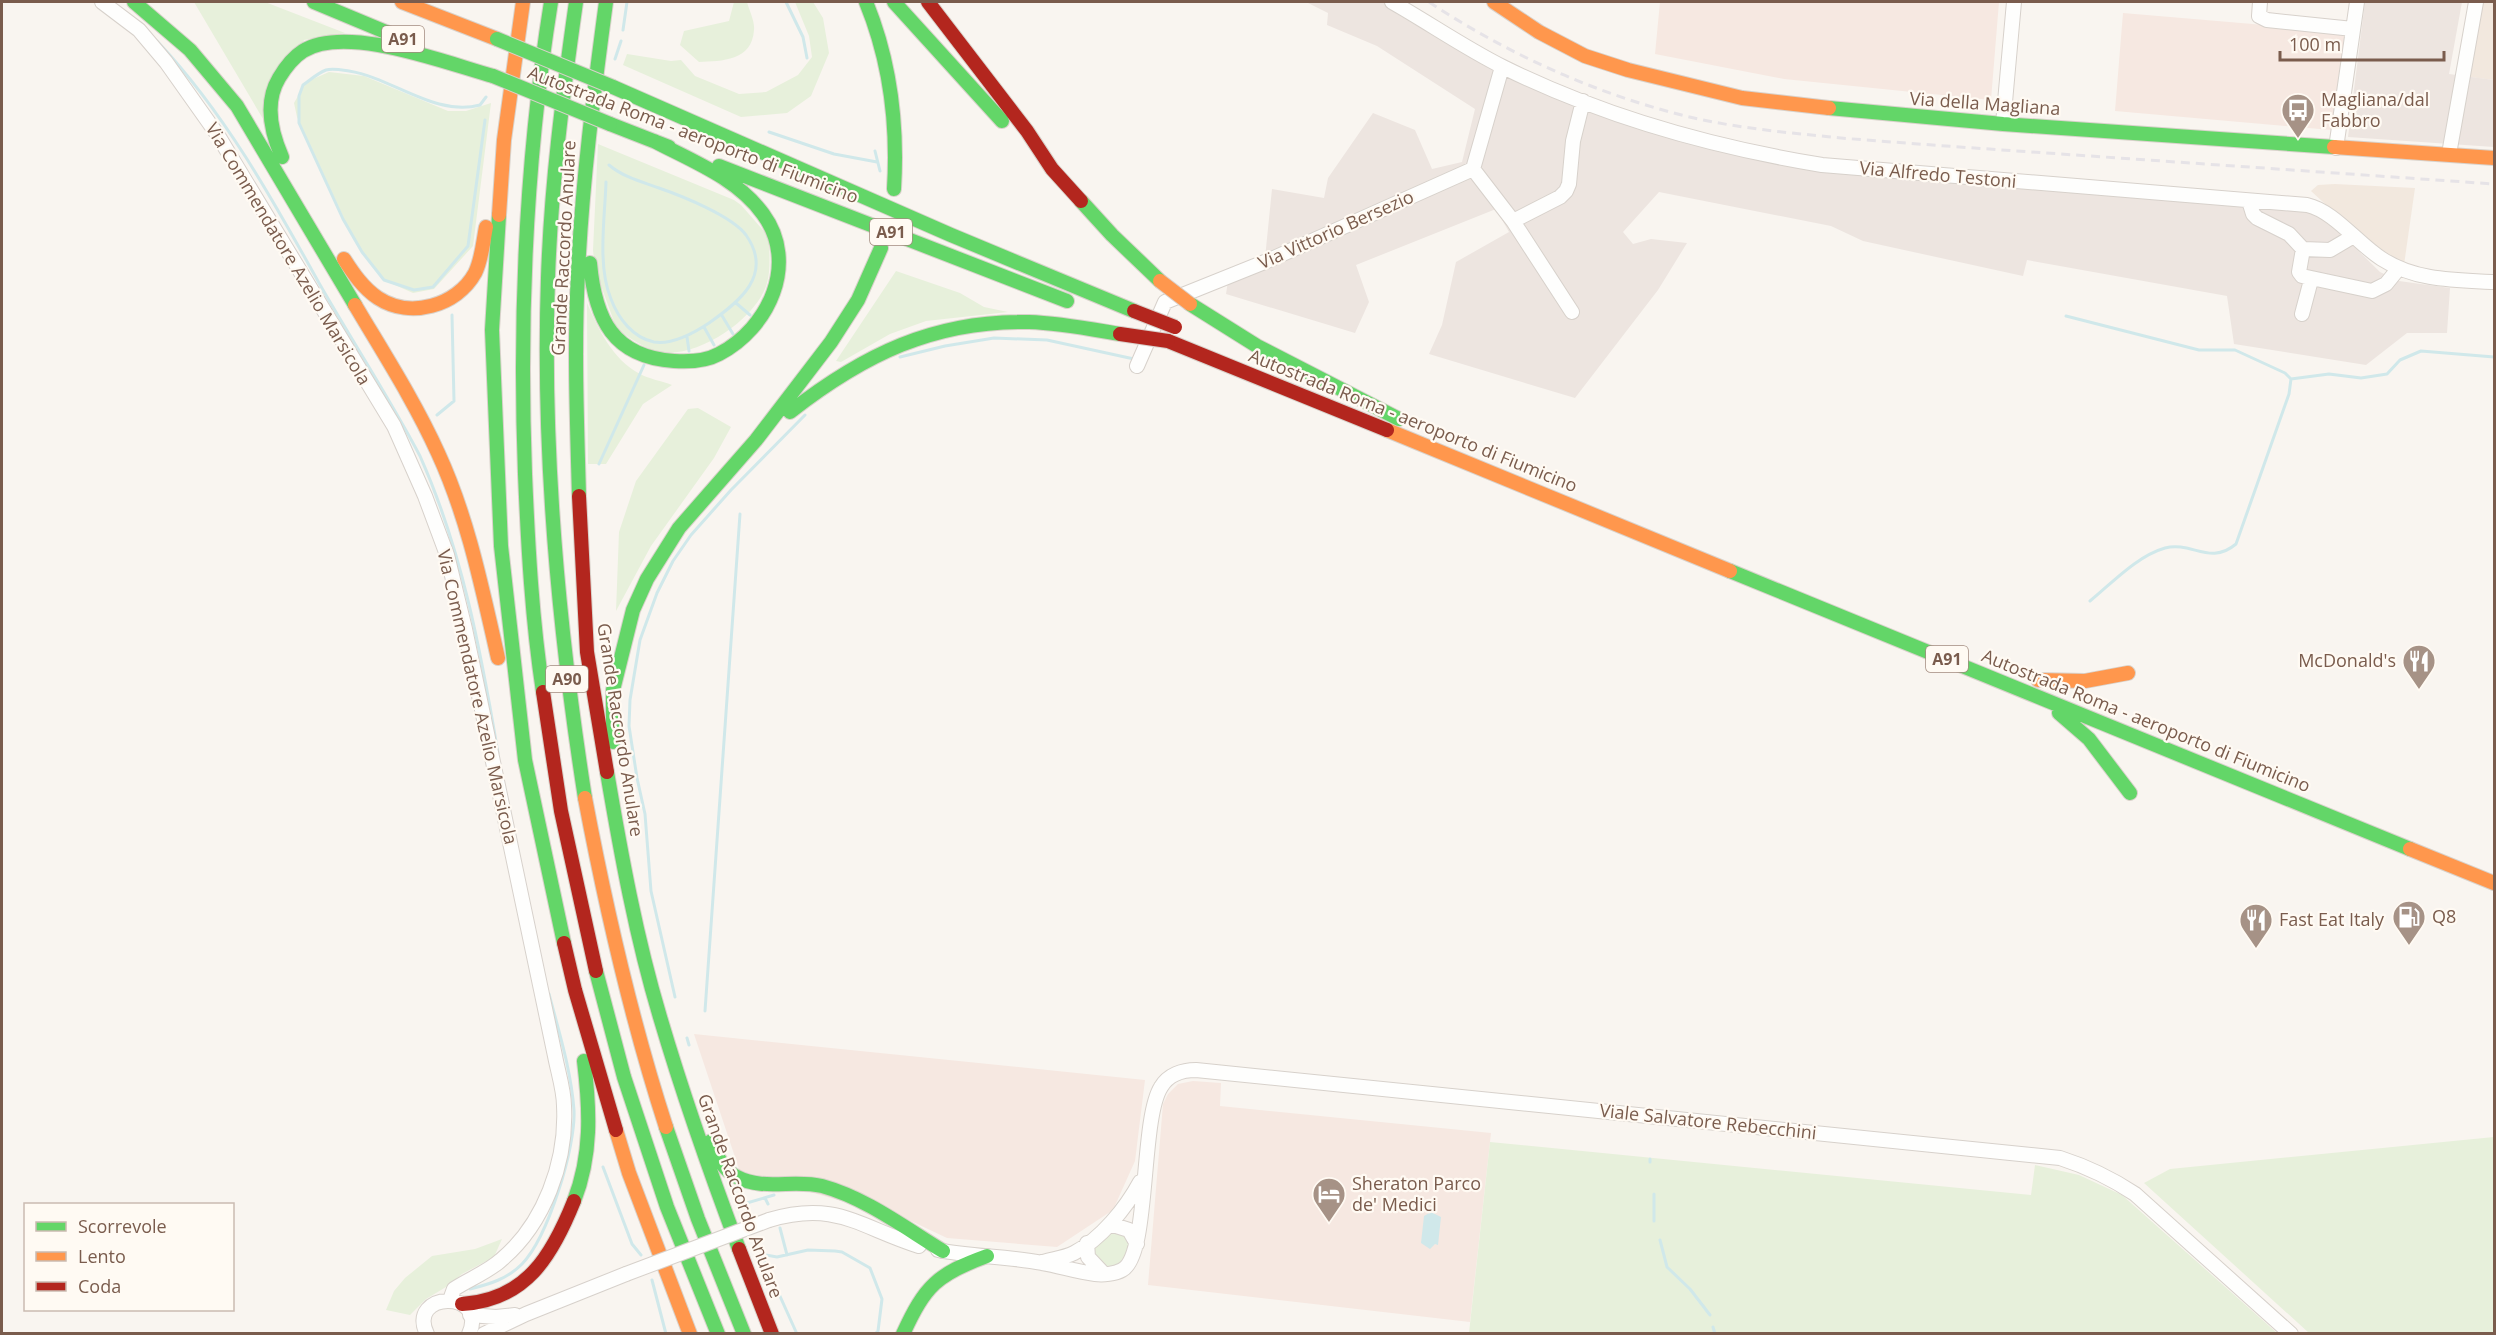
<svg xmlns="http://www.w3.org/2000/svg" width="2496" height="1335" viewBox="0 0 2496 1335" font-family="'Open Sans',sans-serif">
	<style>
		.residential { fill: #f2e8de }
		.commercial { fill: #f6e8e1 }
		.industrial { fill: #ede5e0 }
		.green { fill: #e7f0db }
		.water { fill: #d0e8ea }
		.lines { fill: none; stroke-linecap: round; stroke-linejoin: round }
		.stream { stroke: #d0e8ea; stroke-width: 3 }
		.street-casing { stroke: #d7d1cb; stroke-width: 16 }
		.fast-casing { stroke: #d9d2cb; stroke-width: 16 }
		.slow-casing { stroke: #d9d2cb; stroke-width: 16 }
		.jam-casing { stroke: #d9d2cb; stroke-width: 16 }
		.street { stroke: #fefefd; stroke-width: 14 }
		.fast { stroke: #63d668; stroke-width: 14 }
		.slow { stroke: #ff974d; stroke-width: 14 }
		.jam { stroke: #b3261e; stroke-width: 14 }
		.rail { stroke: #e6e3e7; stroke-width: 3; stroke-dasharray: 9 6; stroke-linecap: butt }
		.street-bridge-casing { stroke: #d7d1cb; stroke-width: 16; stroke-linecap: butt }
		.fast-bridge-casing { stroke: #dad1cc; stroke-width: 16; stroke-linecap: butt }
		.slow-bridge-casing { stroke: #dad1cc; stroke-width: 16; stroke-linecap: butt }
		.jam-bridge-casing { stroke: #dad1cc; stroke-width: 16; stroke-linecap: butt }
		.street-bridge { stroke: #fefefd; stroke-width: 14 }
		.fast-bridge { stroke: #63d668; stroke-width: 14 }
		.slow-bridge { stroke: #ff974d; stroke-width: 14 }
		.jam-bridge { stroke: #b3261e; stroke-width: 14 }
		.labels { text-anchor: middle; stroke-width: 4.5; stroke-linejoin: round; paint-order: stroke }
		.shield { fill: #fffaf3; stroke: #a28b7f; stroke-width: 1.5 }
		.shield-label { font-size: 16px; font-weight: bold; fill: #7a5c4d }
		.poi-label { font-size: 18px; fill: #7a5c4d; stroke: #fffaf3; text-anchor: start }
		.street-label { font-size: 18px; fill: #7a5c4d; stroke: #fffaf3 }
	</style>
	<rect width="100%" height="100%" fill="#f9f5f0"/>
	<!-- residential -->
	<path class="residential" d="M2482 2H2494V80L2470 77Z
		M2335 184 2415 188 2404 265 2370 245 2311 191 2318 185Z"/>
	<!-- commercial -->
	<path class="commercial" d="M1660 2H1999L1991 100 1784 79 1655 54Z
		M2123 13 2345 32 2331 130 2115 111Z
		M694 1034 1145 1080 1135 1161 1113 1210 1057 1247 947 1238 911 1221 740 1172Z
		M1193 1081 1221 1083 1220 1106 1491 1133 1470 1322 1148 1285 1163 1104 1168 1094 1178 1084Z"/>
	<!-- industrial -->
	<path class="industrial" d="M1306 2H1385L1397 14 1490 69 1596 111 1750 157 2304 209 2326 219 2380 272 2399 281 2450 288 2447 333H2407L2366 365 2234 344 2227 296 2027 260 2023 276 1863 241 1831 226 1659 192 1623 232 1633 244 1651 239 1687 243 1658 290 1575 398 1429 354 1442 325 1456 262 1509 232 1496 209 1356 265 1369 302 1355 333 1226 294 1228 281 1264 268 1272 189 1324 198 1328 178 1373 113 1415 130 1432 169 1462 162 1475 109 1377 46 1327 25 1328 13Z
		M2365 2H2462L2449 74 2494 80V147L2348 137Z"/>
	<!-- green -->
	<path class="green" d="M194 2H265L345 33 304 40 266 124Z
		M734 2H747C749 10 755 21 754 30 752 61 722 61 699 62L680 45 684 31 729 21Z
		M795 2H813L823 18 829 53 811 96 787 113 741 117 623 65 627 54 671 61 681 60 695 76 739 94 766 92 798 75 812 57 809 36Z
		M329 72 364 76 448 111H466L491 103 473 246 434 289 413 293 386 281 368 260 353 238 297 117 294 103 306 82Z
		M598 144 734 200 741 205 769 237C769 251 771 269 767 283 757 320 691 364 653 350 640 346 628 336 617 330L595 269 593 250Z
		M896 271 960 293 984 307 1008 312 926 321 890 334 841 362 836 361Z
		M587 303C599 330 612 359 640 374 649 379 662 381 672 385L643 404 606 464H588Z
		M698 408 731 427 714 458 651 546 616 611 619 532 636 481 688 409Z
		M2494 1137V1333H2309L2144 1183 2170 1169Z
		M1490 1142 2031 1195 2035 1165 2079 1175 2122 1195 2277 1333H1469Z
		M1114 1232 1127 1235 1131 1246C1120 1264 1114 1275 1095 1258V1246Z
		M502 1239 494 1257 462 1274 446 1287 426 1299 410 1315 386 1310 394 1291 405 1278 432 1256 475 1249Z"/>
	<!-- water -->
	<path class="water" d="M1431 1212 1441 1217 1438 1245 1435 1244 1430 1249 1421 1243 1424 1216Z"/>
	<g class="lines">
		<!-- stream -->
		<path class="stream" d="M786 2 803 37 807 58
			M623 30 627 2
			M157 41C224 112 272 198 319 283 352 341 389 397 420 456 462 550 481 652 498 753
			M615 59 621 41
			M485 120 468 246 433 287 414 290 384 280 362 252 343 219 299 123V96L303 85C310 80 318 73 326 70 333 68 342 70 349 71 393 78 435 117 480 105L486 97
			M769 132 834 154 877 162
			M875 151 880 171
			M606 182C605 217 597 266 611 299 618 318 633 338 654 342 673 345 694 333 709 323 739 302 774 275 746 235 732 216 682 196 659 188 642 182 623 177 609 165
			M736 303 750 315
			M721 314 733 334
			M2066 316 2199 350H2235L2285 373 2291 379 2289 394 2236 544C2210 566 2192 541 2165 548 2137 556 2112 583 2090 601
			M704 327 714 345
			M687 337 689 351
			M900 357 945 346 994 338 1047 340 1134 359
			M2291 379 2329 374 2361 378 2387 374 2400 360 2421 351 2494 357
			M437 415 454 401 452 315
			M599 464 644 365
			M675 997 651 891 645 814 637 778 629 726 630 700 640 640 657 593 673 561 691 535 731 490 805 415
			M705 1011 740 514
			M687 1038 689 1045
			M1650 1159V1162
			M603 1167 632 1244 641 1255
			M733 1189 740 1205 774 1195
			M1654 1194V1221
			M765 1198 768 1204
			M780 1228 787 1255
			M1660 1240 1667 1267 1690 1289 1710 1315
			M652 1280 666 1334
			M470 1289C490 1284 507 1279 522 1264 548 1237 576 1147 574 1110 571 1070 559 1032 549 994
			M1713 1327 1715 1334
			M797 1334 761 1254 777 1257 808 1250 835 1251 842 1252 870 1268 882 1299 878 1331 875 1334"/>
		<defs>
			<path id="street" d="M102 2 139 30 166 62 217 134 394 426 425 496 447 555 465 629 555 1056C558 1072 564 1090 564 1106 567 1162 544 1224 501 1260 488 1272 469 1279 454 1289L450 1300
				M1392 2C1429 23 1465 48 1503 67 1602 116 1712 147 1822 165L2307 205C2334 211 2358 244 2382 259 2416 281 2455 280 2494 282
				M2260 2 2259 16 2267 20 2353 29
				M2003 124 2014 2
				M2336 148 2357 2
				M2449 154 2476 2
				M1473 169 1513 221 1572 312
				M2249 201 2253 214 2257 218 2289 234 2303 249 2299 272 2302 276 2372 291 2386 284 2399 268
				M1513 221 1560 197 1566 191 1569 184 1573 141 1583 101
				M2303 249 2330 250 2352 237
				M2302 314 2311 280
				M1137 366 1165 302 1267 261 1473 169 1502 67
				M769 1220C836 1200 859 1227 919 1246
				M1110 1224 1129 1230 1137 1244
				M1087 1243 1088 1257 1104 1274
				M938 1250C972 1257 1008 1256 1042 1263 1060 1266 1077 1272 1095 1274 1103 1275 1115 1274 1122 1270 1150 1256 1140 1120 1161 1087 1168 1075 1182 1070 1196 1070L2060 1158C2088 1167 2111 1178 2135 1194L2291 1334
				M1043 1262C1053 1259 1064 1258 1074 1253 1101 1239 1126 1208 1140 1182
				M470 1315 496 1317 515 1315
				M427 1334C406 1291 489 1289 469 1334
				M484 1334 526 1314 626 1274"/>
			<path id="fast" d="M134 2 190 50 237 106 355 305
				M314 2 405 40
				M576 2C563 94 551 185 548 278 542 452 558 626 585 798
				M866 2C891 63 898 124 894 189
				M894 2 1002 121
				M613 87 951 235 1134 311
				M1829 108 2003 124 2334 147
				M610 124 669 147
				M282 157C271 132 264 103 279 78 285 68 292 58 303 51 346 24 446 63 493 76
				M719 166 1067 301
				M1081 201 1112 235 1160 281
				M499 215 492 330 501 546 525 760 564 943
				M590 263C595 319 613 357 674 361 688 362 706 361 719 354 769 328 799 263 763 214 737 178 692 161 654 141
				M1190 304 1257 346 1399 419
				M790 412C863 355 934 320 1029 322 1060 323 1090 329 1120 334
				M579 496C577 422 574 348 578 273 582 182 594 92 606 2
				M1730 571 2410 849
				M543 692C532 620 528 546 525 474 519 316 526 158 551 2
				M2059 713 2089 739 2130 793
				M613 742V690L633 610 647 579 679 528 756 440 831 342 858 300 881 248
				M607 772C621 854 636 937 660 1017 683 1095 710 1172 739 1249
				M596 971 624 1077 667 1207 718 1334
				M666 1127 698 1219 744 1334
				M711 1141C716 1155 723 1170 737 1177 763 1191 794 1179 822 1186 866 1198 905 1228 943 1251
				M574 1201C592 1155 590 1110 584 1061
				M903 1334C925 1286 937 1274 987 1256"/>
			<path id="slow" d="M402 2 497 39
				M1494 2 1539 32 1585 56 1628 70 1742 98 1829 108
				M2334 147 2494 158
				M499 215 504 140 523 2
				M344 259C353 273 363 288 378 298 410 319 457 306 475 273 482 259 483 242 486 227
				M355 305C384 354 415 402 438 453 468 518 482 588 498 658
				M1387 430 1730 571
				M2038 680 2085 681 2128 673
				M585 798C606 909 631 1019 666 1127
				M2410 849 2494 883
				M616 1130 629 1173 690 1334"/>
			<path id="jam" d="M928 2 1027 131 1052 169 1081 201
				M1168 341 1387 430
				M579 496 587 652 607 772
				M543 692 561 811 596 971
				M564 943 575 990 616 1130
				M739 1249 772 1334
				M462 1304C526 1300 552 1256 574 1201"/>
		</defs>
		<!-- street casing -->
		<use href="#street" class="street-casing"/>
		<!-- fast casing -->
		<use href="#fast" class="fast-casing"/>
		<!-- slow casing -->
		<use href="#slow" class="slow-casing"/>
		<!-- jam casing -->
		<use href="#jam" class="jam-casing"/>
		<!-- street -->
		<use href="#street" class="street"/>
		<!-- fast -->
		<use href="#fast" class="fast"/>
		<!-- slow -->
		<use href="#slow" class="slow"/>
		<!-- jam -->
		<use href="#jam" class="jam"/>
		<!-- rail -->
		<path class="rail" d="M1429 2C1509 55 1600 96 1694 118 1743 129 1792 133 1841 138 1915 144 1988 149 2061 154 2205 164 2350 174 2494 184"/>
		<defs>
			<path id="street-bridge" d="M626 1274 769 1220"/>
			<path id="fast-bridge" d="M497 39 613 87
				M493 76 610 124"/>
			<path id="slow-bridge" d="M1160 281 1190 304"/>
			<path id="jam-bridge" d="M1134 311 1175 327
				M1120 334 1168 341"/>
		</defs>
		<!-- street-bridge casing -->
		<use href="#street-bridge" class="street-bridge-casing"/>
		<!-- fast-bridge casing -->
		<use href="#fast-bridge" class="fast-bridge-casing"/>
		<!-- slow-bridge casing -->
		<use href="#slow-bridge" class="slow-bridge-casing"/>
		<!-- jam-bridge casing -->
		<use href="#jam-bridge" class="jam-bridge-casing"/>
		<!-- street-bridge -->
		<use href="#street-bridge" class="street-bridge"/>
		<!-- fast-bridge -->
		<use href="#fast-bridge" class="fast-bridge"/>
		<!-- slow-bridge -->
		<use href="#slow-bridge" class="slow-bridge"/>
		<!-- jam-bridge -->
		<use href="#jam-bridge" class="jam-bridge"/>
	</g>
	<!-- icons -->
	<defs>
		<symbol id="bus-pin" viewBox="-11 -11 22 30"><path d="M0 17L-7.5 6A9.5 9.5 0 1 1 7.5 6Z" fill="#a69286" stroke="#fffaf3"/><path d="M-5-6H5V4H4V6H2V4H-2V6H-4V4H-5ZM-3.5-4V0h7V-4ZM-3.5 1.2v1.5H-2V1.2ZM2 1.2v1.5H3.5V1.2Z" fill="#fff"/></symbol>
		<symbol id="restaurant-pin" viewBox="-11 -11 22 30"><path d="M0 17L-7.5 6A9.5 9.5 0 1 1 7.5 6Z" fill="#a69286" stroke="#fffaf3"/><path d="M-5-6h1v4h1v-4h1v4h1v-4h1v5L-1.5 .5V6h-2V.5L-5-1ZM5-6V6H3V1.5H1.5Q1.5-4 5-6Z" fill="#fff"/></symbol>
		<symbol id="fuel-pin" viewBox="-11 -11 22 30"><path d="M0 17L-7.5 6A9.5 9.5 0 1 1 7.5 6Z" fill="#a69286" stroke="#fffaf3"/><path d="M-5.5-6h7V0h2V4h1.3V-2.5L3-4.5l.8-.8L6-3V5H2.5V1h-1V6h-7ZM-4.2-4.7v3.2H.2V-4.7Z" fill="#fff"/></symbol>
		<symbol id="hotel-pin" viewBox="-11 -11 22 30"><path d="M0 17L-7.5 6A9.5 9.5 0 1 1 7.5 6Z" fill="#a69286" stroke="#fffaf3"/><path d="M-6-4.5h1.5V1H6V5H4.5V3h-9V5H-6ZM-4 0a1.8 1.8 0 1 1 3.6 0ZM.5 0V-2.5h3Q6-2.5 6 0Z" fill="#fff"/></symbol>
	</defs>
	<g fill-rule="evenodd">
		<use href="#bus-pin" x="2279" y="91" width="38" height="52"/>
		<use href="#restaurant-pin" x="2400" y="642" width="38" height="52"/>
		<use href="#fuel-pin" x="2390" y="898" width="38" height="52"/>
		<use href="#restaurant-pin" x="2237" y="901" width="38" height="52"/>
		<use href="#hotel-pin" x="1310" y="1175" width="38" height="52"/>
	</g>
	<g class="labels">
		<!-- shield labels -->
		<g class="shield">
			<rect x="382" y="26" width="42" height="26" rx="4.5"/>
			<rect x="870" y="219" width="42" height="26" rx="4.5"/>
			<rect x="1926" y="646" width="42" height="26" rx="4.5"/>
			<rect x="546" y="666" width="42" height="26" rx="4.5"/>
		</g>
		<g class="shield-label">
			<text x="403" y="45">A91</text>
			<text x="891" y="238">A91</text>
			<text x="1947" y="665">A91</text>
			<text x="567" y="685">A90</text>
		</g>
		<!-- poi labels -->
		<g class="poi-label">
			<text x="2321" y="106">Magliana/dal<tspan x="2321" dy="21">Fabbro</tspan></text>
			<text x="2396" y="667" text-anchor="end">McDonald's</text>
			<text x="2432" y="923">Q8</text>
			<text x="2279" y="926">Fast Eat Italy</text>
			<text x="1352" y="1190">Sheraton Parco<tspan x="1352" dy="21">de' Medici</tspan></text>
		</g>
		<!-- street labels -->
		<g class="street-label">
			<text transform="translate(1985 104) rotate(4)" y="6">Via della Magliana</text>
			<text transform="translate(693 135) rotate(21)" y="6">Autostrada Roma - aeroporto di Fiumicino</text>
			<text transform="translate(1938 175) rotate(5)" y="6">Via Alfredo Testoni</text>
			<text transform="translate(1336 230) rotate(-24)" y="6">Via Vittorio Bersezio</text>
			<text transform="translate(564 248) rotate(-87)" y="6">Grande Raccordo Anulare</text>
			<text transform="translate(288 254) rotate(59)" y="6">Via Commendatore Azelio Marsicola</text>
			<text transform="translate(1413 421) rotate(22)" y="6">Autostrada Roma - aeroporto di Fiumicino</text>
			<text transform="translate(477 697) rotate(77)" y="6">Via Commendatore Azelio Marsicola</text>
			<text transform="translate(2146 721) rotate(22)" y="6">Autostrada Roma - aeroporto di Fiumicino</text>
			<text transform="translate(620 730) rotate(81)" y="6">Grande Raccordo Anulare</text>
			<text transform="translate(1708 1122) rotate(6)" y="6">Viale Salvatore Rebecchini</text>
			<text transform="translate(740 1196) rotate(70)" y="6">Grande Raccordo Anulare</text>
		</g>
	</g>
	<!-- border -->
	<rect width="2496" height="1335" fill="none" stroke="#7a5c4d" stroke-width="6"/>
	<!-- legend -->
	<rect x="24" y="1203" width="210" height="108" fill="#fffaf3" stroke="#cabbb1" stroke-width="1.5"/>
	<rect x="36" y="1222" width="30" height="9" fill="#63d668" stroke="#cabbb1" stroke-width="1.5"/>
	<text x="78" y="1233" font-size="18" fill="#7a5c4d">Scorrevole</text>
	<rect x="36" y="1252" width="30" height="9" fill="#ff974d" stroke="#cabbb1" stroke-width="1.5"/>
	<text x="78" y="1263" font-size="18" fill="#7a5c4d">Lento</text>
	<rect x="36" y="1282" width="30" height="9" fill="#b3261e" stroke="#cabbb1" stroke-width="1.5"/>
	<text x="78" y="1293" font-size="18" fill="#7a5c4d">Coda</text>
	<!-- scale -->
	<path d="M2280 51v9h164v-9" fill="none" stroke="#7a5c4d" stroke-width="3"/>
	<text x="2289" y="51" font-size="18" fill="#7a5c4d" stroke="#fffaf3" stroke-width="4.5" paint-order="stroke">100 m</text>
</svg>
